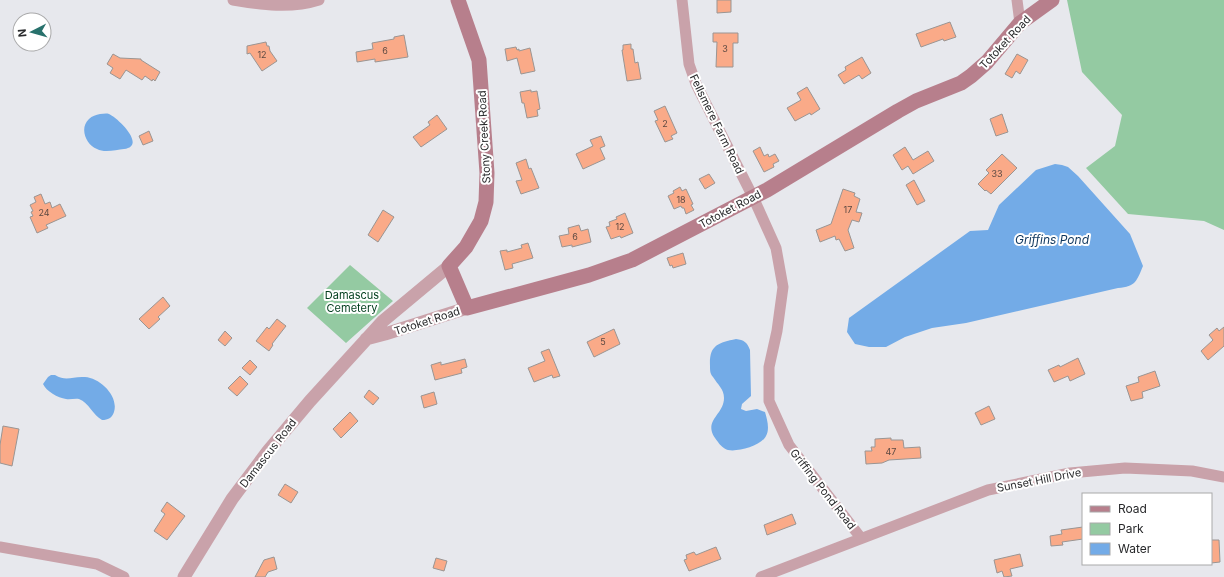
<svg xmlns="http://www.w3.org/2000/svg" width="1224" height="577" viewBox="0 0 1224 577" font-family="Inter,sans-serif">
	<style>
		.green { fill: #94caa2 }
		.water { fill: #73abe7 }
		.building { fill: #faaa88; stroke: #9a9593 }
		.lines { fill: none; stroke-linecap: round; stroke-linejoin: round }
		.minor { stroke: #c9a2aa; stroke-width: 11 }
		.tertiary { stroke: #c9a2aa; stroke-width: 13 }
		.secondary { stroke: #b77f8c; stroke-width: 15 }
		.labels { text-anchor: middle; stroke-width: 4; stroke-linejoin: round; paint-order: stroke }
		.number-label { font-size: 9px; fill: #5c4942 }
		.street-label { font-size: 11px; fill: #28292b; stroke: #fff }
		.park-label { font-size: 11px; fill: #013d1c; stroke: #fff }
		.water-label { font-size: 12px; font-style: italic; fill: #0e365d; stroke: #fff }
	</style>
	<rect width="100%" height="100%" fill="#e7e8ed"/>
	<!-- green -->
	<path class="green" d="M1067 0H1224V230L1204 221 1128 214 1086 168 1115 146 1122 115 1082 72Z
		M350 265 393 301 346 343 307 308Z"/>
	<!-- water -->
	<path class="water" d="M100 114C103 114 106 113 109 114 118 118 147 146 124 149 116 150 104 153 97 149 86 145 79 128 89 119 92 116 96 115 100 114Z
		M1055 164 1062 165 1068 167 1078 176 1130 234 1143 266C1137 280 1136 287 1118 288L966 323 932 328 905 337 886 347H869L855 344 847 332 849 318 970 231 988 230 999 205 1036 170Z
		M736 339C744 340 747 342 750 350L751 396 742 404 741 409 746 411 757 409 765 412C767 419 770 429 766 436 761 446 738 452 728 450 724 449 720 445 718 442 700 421 724 416 724 398 724 389 718 385 713 377 710 374 710 370 710 366 709 345 718 343 736 339Z
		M51 375H55C67 382 72 376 85 377 100 378 119 396 114 412 112 418 108 420 102 420 93 415 89 403 79 399 75 398 70 400 66 399 58 398 46 391 43 384L48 377Z"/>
	<!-- building -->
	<path class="building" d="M717 0H731V12L717 13Z
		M950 22 956 37 944 41 943 39 921 47 916 34Z
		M713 33H738V43H733V67H716L717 42H713Z
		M404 35 408 57 375 62V59L357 62 356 52 373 49 372 43 394 39V37Z
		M266 42 267 46H269L270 51 277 61 262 71 250 53 247 54V46Z
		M631 44V49H633L635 63 638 62 641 79 627 81 622 50H623V45Z
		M516 47 517 50 519 49V51L530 48 535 71 521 74 517 58 507 61 505 49Z
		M113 54 120 58 141 59V60L160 72 155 81 153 79 152 81 145 76 142 80 126 70 120 79 110 73 113 68 107 64Z
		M1017 54 1028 60 1020 74 1016 71 1012 78 1005 74Z
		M862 57 871 73 862 79 859 75 844 84 838 75 846 70 845 67Z
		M807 87 820 109 811 115 810 113 795 121 787 108 801 100 797 93Z
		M531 90V92L537 91 540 109 537 110 538 116 527 118 524 103H522L520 92Z
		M665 106 677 133 671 136 673 139 665 142 655 121 658 120 654 111Z
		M1002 114 1008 132 996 136 990 119Z
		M437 115 447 129 421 147 413 137 430 125 428 122Z
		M149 131 153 141 143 145 139 136Z
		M601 136 605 146 600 148 605 159 583 169 576 154 593 146 590 140Z
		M760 147 764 156 768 154 769 157 775 154 779 161 773 164 774 167 764 172 753 151Z
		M905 147 913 160 928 151 934 161 913 174 908 166 902 170 893 155Z
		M1002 154 1017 168 991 194 986 190 985 191 978 184 989 173 986 170Z
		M526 159 529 169 531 168 539 188 521 194 516 181 522 180 516 163Z
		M709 174 715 183 705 189 699 179Z
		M914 180 925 201 917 205 906 185Z
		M680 187 682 191 686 189 693 204 691 205 694 210 686 214 684 208H682L681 206 674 209 668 196 674 193 673 191Z
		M843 189 855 193 854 196 860 199 856 212 862 213 859 222 852 220 848 230 854 248 845 251 839 239 836 240 835 236 820 242 816 230 831 224Z
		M41 194 45 204 50 202 52 208 60 204 66 216 46 225 48 228 37 233 30 217 33 216 31 212 33 211 30 205 36 202 34 197Z
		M383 210 394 217 378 242 368 235Z
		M625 213 633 233 621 238 620 236 611 239 606 227 610 226 609 222 617 219 616 217Z
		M579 225 581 231 588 229 591 242 572 247V245L562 247 559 236 569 234 568 228Z
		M528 243 533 258 512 264 513 268 505 270 500 251 507 250V252L522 248 521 245Z
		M683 253 686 264 673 268 672 265 670 266 667 258Z
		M163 297 170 306 158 317 160 319 149 329 139 319Z
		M277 319 286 326 272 344 273 345 269 351 256 341 267 327 269 329Z
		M1224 327V346L1208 360 1201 351 1213 340 1209 335 1217 328 1219 331Z
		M614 329 620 344 594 357 587 342Z
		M225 331 232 338 225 346 218 340Z
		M549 349 560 376 553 378 552 375 534 382 528 368 545 361 541 352Z
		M1078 358 1085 374 1070 381 1068 376 1054 382 1048 370 1059 365 1060 367Z
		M465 359 467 367 461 369 462 373 435 380 431 365 441 362V365Z
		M250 360 257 367 250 375 242 368Z
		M1155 371 1160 386 1142 392 1143 398 1131 401 1126 386 1139 382 1138 377Z
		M240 376 248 384 237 396 228 388Z
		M369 390 379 398 373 405 364 397Z
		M434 392 437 404 424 408 421 396Z
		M989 406 995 419 981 425 975 413Z
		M350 412 358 421 341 438 333 429Z
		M3 426 19 429 12 466 0 463V445Z
		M891 438V440H903L904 448 920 447 921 458 889 460 882 463 866 464 865 451H872L871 447H875V439Z
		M285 484 298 492 291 503 278 495Z
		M167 502 185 516 167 540 154 531 165 514 161 511Z
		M792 514 796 524 767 535 764 525Z
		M1083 527V539L1062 542 1063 545 1051 546 1050 536 1062 534 1061 530Z
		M1211 540H1219L1220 562 1211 563Z
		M716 547 721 559 689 571 684 560 687 559 686 555 694 552 696 555Z
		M1020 554 1023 566 1010 569 1012 576 1004 577 1002 571 997 573 994 560Z
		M274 557 277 569 268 572 265 577H255L264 560Z
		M436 558 447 561 444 571 433 568Z"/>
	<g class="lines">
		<!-- minor -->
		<path class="minor" d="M233 0C262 5 291 9 319 0
			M682 0 689 64 696 84 753 197 776 248 783 287 777 331 769 367V401L789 445 861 538
			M1017 0 1020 23
			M0 547 97 564 124 577
			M761 577 988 490 1070 473 1125 468 1192 471 1224 477"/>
		<!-- tertiary -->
		<path class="tertiary" d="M366 339 385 334 467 308
			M184 577 232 499 268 451 310 401 383 321 449 266"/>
		<!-- secondary -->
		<path class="secondary" d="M458 0 479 60 487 173 486 202 481 221 466 247 449 266 467 308 589 275 632 260 767 190 898 111 916 101 961 83 971 76 987 62 1020 23 1052 0"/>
	</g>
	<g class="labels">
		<!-- number labels -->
		<g class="number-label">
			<text x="725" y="52">3</text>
			<text x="385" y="54">6</text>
			<text x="262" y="58">12</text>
			<text x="665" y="127">2</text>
			<text x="997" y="177">33</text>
			<text x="681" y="203">18</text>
			<text x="848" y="213">17</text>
			<text x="44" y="216">24</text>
			<text x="620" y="230">12</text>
			<text x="575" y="240">6</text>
			<text x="603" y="345">5</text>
			<text x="891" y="455">47</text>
		</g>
		<!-- street labels -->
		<g class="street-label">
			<text transform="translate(1005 42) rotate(-47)" y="4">Totoket Road</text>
			<text transform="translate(717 124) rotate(64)" y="4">Fellsmere Farm Road</text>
			<text transform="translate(484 137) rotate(-93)" y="4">Stony Creek Road</text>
			<text transform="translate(730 209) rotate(-28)" y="4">Totoket Road</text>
			<text transform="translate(427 321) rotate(-18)" y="4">Totoket Road</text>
			<text transform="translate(268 453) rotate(-52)" y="4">Damascus Road</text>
			<text transform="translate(1039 480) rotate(-11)" y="4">Sunset Hill Drive</text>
			<text transform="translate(823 489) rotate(52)" y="4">Griffing Pond Road</text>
		</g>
		<!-- park labels -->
		<g class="park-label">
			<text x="352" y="299">Damascus<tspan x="352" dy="13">Cemetery</tspan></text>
		</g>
		<!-- water labels -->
		<g class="water-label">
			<text x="1052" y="244">Griffins Pond</text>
		</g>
	</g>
	<!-- legend -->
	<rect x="1082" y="493" width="130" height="72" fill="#ffffff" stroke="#a9a9aa"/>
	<rect x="1090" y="506" width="20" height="6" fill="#b77f8c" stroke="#a9a9aa"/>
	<text x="1118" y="513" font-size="12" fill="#28292b">Road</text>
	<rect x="1090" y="523" width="20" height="12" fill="#94caa2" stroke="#a9a9aa"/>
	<text x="1118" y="533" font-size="12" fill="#28292b">Park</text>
	<rect x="1090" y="543" width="20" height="12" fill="#73abe7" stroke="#a9a9aa"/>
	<text x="1118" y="553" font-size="12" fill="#28292b">Water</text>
	<!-- north arrow -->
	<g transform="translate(32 32) rotate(264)"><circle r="19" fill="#ffffff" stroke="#a9a9aa"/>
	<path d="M0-3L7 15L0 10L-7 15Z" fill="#28716c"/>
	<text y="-6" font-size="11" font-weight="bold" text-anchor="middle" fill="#28292b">N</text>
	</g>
</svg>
